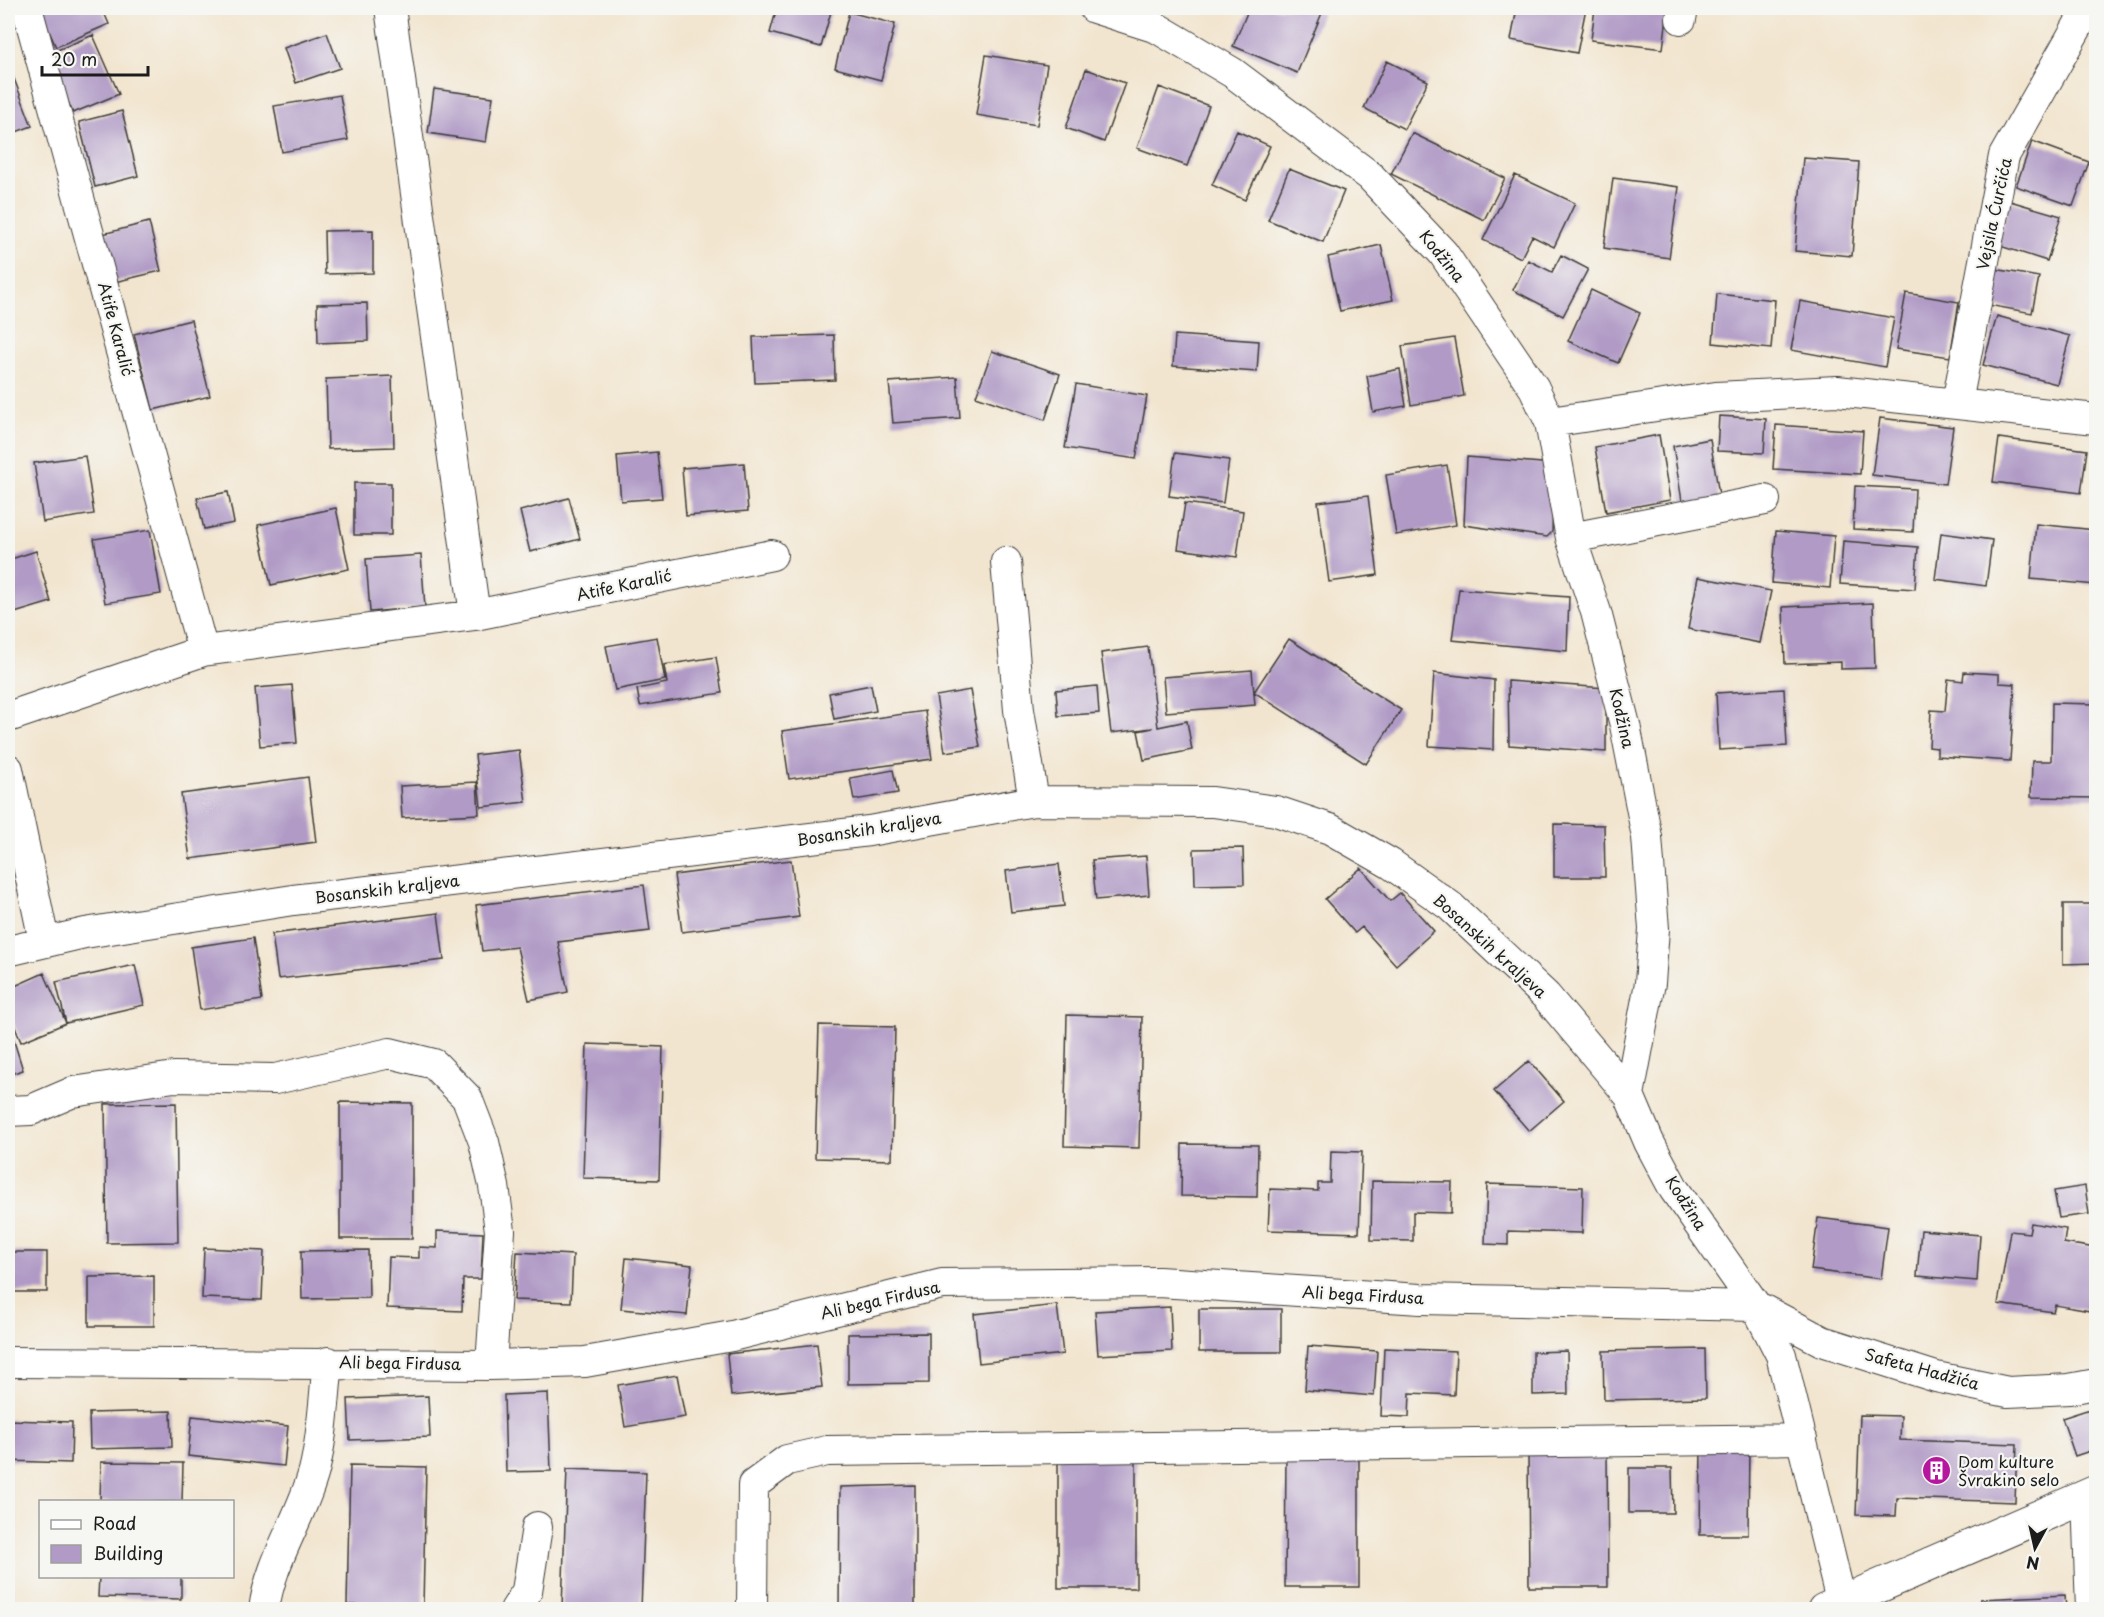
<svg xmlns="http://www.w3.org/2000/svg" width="2104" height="1617" viewBox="0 0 2104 1617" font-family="'Playpen Sans',sans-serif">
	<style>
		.building { fill: #b19bc6 }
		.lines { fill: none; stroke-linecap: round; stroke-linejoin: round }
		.street-casing { stroke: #3c3a37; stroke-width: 32 }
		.primary-casing { stroke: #3c3a37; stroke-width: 35 }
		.street { stroke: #fff; stroke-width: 30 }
		.primary { stroke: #fff; stroke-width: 33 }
		.labels { text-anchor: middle; stroke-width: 4.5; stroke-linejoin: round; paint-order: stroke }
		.street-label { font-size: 16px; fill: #1c1c1c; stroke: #f6f6f2 }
		.poi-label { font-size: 16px; fill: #1c1c1c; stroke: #f6f6f2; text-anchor: start }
	</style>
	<rect width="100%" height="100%" fill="#f6f6f2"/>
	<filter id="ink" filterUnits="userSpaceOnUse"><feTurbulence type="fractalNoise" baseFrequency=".0167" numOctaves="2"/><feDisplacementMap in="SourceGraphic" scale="12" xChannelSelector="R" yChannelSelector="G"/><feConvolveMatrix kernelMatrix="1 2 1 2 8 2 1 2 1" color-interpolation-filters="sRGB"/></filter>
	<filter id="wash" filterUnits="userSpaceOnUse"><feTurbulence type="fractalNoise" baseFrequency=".008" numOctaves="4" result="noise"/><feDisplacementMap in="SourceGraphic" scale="24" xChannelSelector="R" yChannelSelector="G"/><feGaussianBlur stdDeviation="1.35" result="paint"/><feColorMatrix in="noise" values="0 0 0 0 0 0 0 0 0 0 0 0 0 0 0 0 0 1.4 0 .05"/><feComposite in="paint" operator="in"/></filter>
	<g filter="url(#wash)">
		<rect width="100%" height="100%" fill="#f2e5cf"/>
		<g id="blocks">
			<!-- building -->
			<path class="building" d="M39 8H102L109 24 56 47Z
				M777 8H832L821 47 770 33Z
				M1249 8H1310L1322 13 1297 73 1233 46Z
				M1517 8H1586L1577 53 1511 40Z
				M1595 8H1668L1663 49 1591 40Z
				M849 12 895 24 881 80 835 68Z
				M327 33 340 68 296 83 284 48Z
				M93 35 119 94 73 113 48 54Z
				M986 55 1047 65 1037 125 976 115Z
				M1387 61 1428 81 1404 129 1364 108Z
				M1086 69 1125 83 1104 142 1066 128Z
				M13 76 32 126 8 135V78Z
				M1159 87 1209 106 1187 166 1137 148Z
				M434 89 493 97 486 142 428 133Z
				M340 95 348 140 282 152 274 106Z
				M122 111 138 176 95 187 79 122Z
				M1237 131 1270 146 1245 200 1212 185Z
				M1412 133 1505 178 1484 220 1391 174Z
				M2032 141 2089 162 2073 206 2016 186Z
				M1803 158 1859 162 1852 256 1795 251Z
				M1289 169 1344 191 1323 242 1268 220Z
				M1515 175 1575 203 1554 247 1532 236 1521 258 1483 240Z
				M1613 178 1679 187 1669 258 1604 248Z
				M2010 201 2061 216 2047 261 1997 245Z
				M149 222 161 271 110 283 99 235Z
				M373 230V273L325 274 324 231Z
				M1381 245 1393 300 1340 311 1328 257Z
				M1561 255 1588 269 1563 316 1513 290 1528 260 1552 272Z
				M1995 269 2039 277 2032 313 1988 305Z
				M1591 290 1640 313 1618 363 1568 341Z
				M1906 293 1959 302 1950 357 1896 349Z
				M1717 294 1775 300 1771 349 1713 343Z
				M1800 301 1894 318 1885 367 1791 350Z
				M367 303 368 341 318 343 317 304Z
				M1997 316 2070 336 2057 384 1983 365Z
				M191 320 210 396 153 410 134 334Z
				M834 335 835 380 755 383 753 337Z
				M1175 335 1259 341 1257 372 1173 366Z
				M1454 338 1464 396 1411 405 1402 346Z
				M992 351 1060 374 1045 420 976 396Z
				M1400 369 1406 406 1373 412 1367 376Z
				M392 376 394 447 328 449 326 379Z
				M957 377 960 418 893 423 889 382Z
				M1076 384 1147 396 1136 459 1065 448Z
				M1719 416 1766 419 1764 453 1717 451Z
				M1880 418 1953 427 1945 484 1872 475Z
				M1776 425 1863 431 1860 474 1773 469Z
				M1659 435 1670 500 1606 512 1595 447Z
				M1999 438 2087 450 2081 493 1993 482Z
				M1710 439 1720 501 1683 507 1673 446Z
				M657 452 662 498 621 501 617 456Z
				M1175 453 1229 460 1223 503 1169 496Z
				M85 456 94 514 43 522 34 463Z
				M1467 457 1554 464 1552 532 1547 537 1464 525Z
				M744 463 748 511 686 516 682 468Z
				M1447 465 1456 525 1396 535 1386 475Z
				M354 483H391V535H354Z
				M1855 486 1915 489 1913 532 1853 529Z
				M228 492 234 523 204 529 197 498Z
				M1368 496 1378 575 1329 582 1318 502Z
				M569 498 580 539 530 552 520 511Z
				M1185 503 1243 511 1237 557 1178 549Z
				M336 508 349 569 271 585 258 525Z
				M2036 524 2096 530V585L2031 579Z
				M150 530 161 594 105 603 94 539Z
				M1776 531 1834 536 1830 588 1772 583Z
				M1941 533 1992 540 1986 586 1935 579Z
				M1843 541 1918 547 1915 589 1840 584Z
				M36 551 51 602 8 615V560Z
				M421 555 425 607 370 612 366 559Z
				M1698 577 1771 591 1760 643 1688 629Z
				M1459 589 1569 597 1567 651 1452 640Z
				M1873 603 1875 668 1841 669V662L1785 664 1783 607Z
				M657 637 665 680 615 690 606 646Z
				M1289 639 1401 710 1366 764 1254 692Z
				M1148 647 1158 727 1187 721 1192 750 1144 760 1138 731 1153 728 1111 733 1101 653Z
				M716 657 722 693 640 706 637 689 667 683 664 665Z
				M1252 670 1255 705 1166 712 1163 677Z
				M1964 672 1999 674V683L2015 684 2010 761 1937 756V748L1929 747 1931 710 1945 711 1948 679 1963 681Z
				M1434 673 1494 680 1493 750 1429 746Z
				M1508 681 1606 688V752L1509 745Z
				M292 685 297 743 260 746 255 688Z
				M871 685 876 711 834 719 829 693Z
				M1097 686 1099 713 1058 716 1056 690Z
				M1784 689 1787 746 1719 750 1716 693Z
				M970 690 980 747 945 752 936 696Z
				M2052 703 2096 704V798L2031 797 2032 761H2051Z
				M925 711 932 759 789 779 782 731Z
				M519 750 526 802 481 807 475 755Z
				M893 770 898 793 854 800 850 778Z
				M308 777 316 842 190 859 181 794Z
				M477 782 479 814 402 818 400 786Z
				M1554 824 1604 825 1605 877H1554Z
				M1243 848 1244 884 1195 885 1194 849Z
				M1146 856 1149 895 1096 900 1092 860Z
				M791 860 799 917 682 932 674 875Z
				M1059 864 1064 906 1011 912 1006 871Z
				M1361 868 1390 901 1400 893 1434 931 1396 965 1362 927 1355 933 1325 899Z
				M644 885 650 931 558 942 568 992 529 1000 517 947 482 951 476 905Z
				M2063 904H2096V963L2063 964Z
				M438 913 444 960 278 979 272 934Z
				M253 938 262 1000 200 1010 191 947Z
				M135 965 144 1005 66 1023 56 982Z
				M44 973 66 1023 21 1042 8 1010V989Z
				M1067 1015 1142 1017 1139 1148 1064 1146Z
				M8 1022 23 1070 8 1075Z
				M819 1025 895 1027 892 1160 815 1158Z
				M587 1044 663 1047 659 1180 583 1178Z
				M1529 1061 1564 1101 1529 1131 1494 1091Z
				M340 1102 412 1103V1239H340Z
				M176 1103 178 1242 107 1243 105 1104Z
				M1182 1144 1258 1145 1257 1197 1181 1196Z
				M1331 1151 1362 1152 1359 1233 1268 1230 1270 1189 1318 1191V1183H1330Z
				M1372 1181 1452 1182 1451 1213 1413 1212V1241L1371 1240Z
				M1487 1184 1583 1187 1582 1233 1508 1231V1245L1485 1244Z
				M2085 1186 2089 1214 2059 1218 2054 1191Z
				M1818 1218 1888 1227 1881 1279 1811 1270Z
				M2031 1223 2066 1229 2064 1243 2096 1248V1312L2055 1305 2053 1312 1998 1304 2010 1231 2029 1233Z
				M1921 1230 1980 1235 1977 1281 1917 1276Z
				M437 1231 483 1233 481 1279H463L462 1311 387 1308 389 1257 419 1258V1247L437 1248Z
				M204 1248 264 1251 262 1300 202 1298Z
				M368 1250 369 1298 302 1299 301 1251Z
				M8 1252H47V1292H8Z
				M517 1252 573 1255 571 1302 514 1300Z
				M626 1258 692 1265 687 1315 621 1309Z
				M154 1276V1326H89V1277Z
				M1057 1305 1063 1354 979 1363 974 1314Z
				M1170 1307 1172 1351 1098 1355 1095 1311Z
				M1199 1309H1281V1352H1199Z
				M929 1333V1383L848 1384V1334Z
				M817 1344 822 1387 731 1396 727 1354Z
				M1308 1346 1377 1351 1374 1396 1305 1390Z
				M1384 1348 1456 1351 1454 1395 1410 1393 1409 1417 1381 1416Z
				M1705 1349 1706 1398 1604 1400 1603 1351Z
				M1567 1351 1568 1394 1533 1395V1352Z
				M677 1375 685 1417 625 1427 618 1385Z
				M548 1393 551 1471 506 1472 504 1395Z
				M428 1396 430 1437 350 1440 348 1399Z
				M2096 1407V1449L2075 1456 2062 1418Z
				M171 1411 172 1447 90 1449 89 1413Z
				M1860 1415 1901 1416 1900 1440 2017 1444 2015 1502 1897 1498 1896 1516 1856 1515Z
				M192 1416 288 1426 284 1466 188 1456Z
				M8 1420 72 1422 71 1463 8 1461Z
				M1701 1444 1749 1445 1748 1535H1700Z
				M1528 1449H1607L1608 1587H1529Z
				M1136 1451V1588H1058V1452Z
				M1286 1451H1359V1587H1285Z
				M101 1462 183 1463 182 1502H100Z
				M350 1465 426 1467 423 1607 347 1605Z
				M1629 1468H1672L1673 1513H1629Z
				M567 1469 646 1472 641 1610 562 1607Z
				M915 1485V1610H839L840 1487Z
				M99 1576H181V1599L98 1597Z
				M2065 1595 2066 1610H1981L1980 1599Z"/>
		</g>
	</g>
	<g filter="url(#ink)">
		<use href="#blocks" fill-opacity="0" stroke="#3c3a37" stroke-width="1.5"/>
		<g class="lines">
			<defs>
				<path id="street" d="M27 8 203 651
					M390 8 475 615
					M1094 8 1157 28 1233 73 1370 176 1443 253 1534 388 1550 422 1571 538 1596 612 1625 725 1647 837 1654 929 1650 983 1629 1095 1649 1142 1674 1189 1756 1306 1781 1355 1841 1601
					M1681 19 1683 8
					M1957 403 2004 156 2088 8
					M1550 422 1716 397 1837 391 2096 419
					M1571 538 1765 500
					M1006 562 1019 710 1034 801
					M8 717 203 651 475 615 772 555
					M8 769 44 941
					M8 951 85 933 293 900 869 831 1034 801 1213 802 1276 811 1330 829 1391 864 1450 906 1546 996 1629 1095
					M8 1111 31 1110 73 1092 174 1077 275 1079 390 1053 434 1064 467 1098 484 1142 494 1186 500 1231 491 1365
					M8 1362 491 1365 585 1362 732 1336 942 1284 1159 1282 1420 1299 1756 1306 1822 1341 1936 1377 2008 1392 2069 1389 2096 1384
					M2087 1497 2091 1610
					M264 1610C270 1561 301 1519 314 1471 323 1436 324 1397 328 1362
					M515 1610 527 1591 537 1527
					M752 1610 753 1485 787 1460 827 1451 1802 1439"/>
				<path id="primary" d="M1824 1610 2096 1492"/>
			</defs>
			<!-- street casing -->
			<use href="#street" class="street-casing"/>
			<!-- primary casing -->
			<use href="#primary" class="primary-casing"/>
			<!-- street -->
			<use href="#street" class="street"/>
			<!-- primary -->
			<use href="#primary" class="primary"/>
		</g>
	</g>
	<!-- icons -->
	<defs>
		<symbol id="building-disc" viewBox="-11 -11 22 22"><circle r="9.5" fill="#b5179e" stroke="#f6f6f2"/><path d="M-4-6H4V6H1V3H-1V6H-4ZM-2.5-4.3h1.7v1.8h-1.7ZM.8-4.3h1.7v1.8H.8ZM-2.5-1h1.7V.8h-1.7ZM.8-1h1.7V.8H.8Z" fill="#fff"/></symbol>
	</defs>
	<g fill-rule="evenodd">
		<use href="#building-disc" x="1920" y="1454" width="33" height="33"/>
	</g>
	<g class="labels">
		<!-- street labels -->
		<g class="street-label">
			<text transform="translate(1994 214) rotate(-78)" y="6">Vejsila Ćurčića</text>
			<text transform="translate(1442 256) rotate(51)" y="6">Kodžina</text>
			<text transform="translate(116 329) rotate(75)" y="6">Atife Karalić</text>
			<text transform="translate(624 585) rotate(-12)" y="6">Atife Karalić</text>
			<text transform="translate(1622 718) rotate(77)" y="6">Kodžina</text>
			<text transform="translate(869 829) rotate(-9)" y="6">Bosanskih kraljeva</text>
			<text transform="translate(387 889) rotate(-7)" y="6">Bosanskih kraljeva</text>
			<text transform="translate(1490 946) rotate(42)" y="6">Bosanskih kraljeva</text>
			<text transform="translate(1686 1203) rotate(57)" y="6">Kodžina</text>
			<text transform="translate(1363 1295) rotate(3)" y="6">Ali bega Firdusa</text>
			<text transform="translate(880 1300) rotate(-13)" y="6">Ali bega Firdusa</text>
			<text transform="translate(400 1363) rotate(1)" y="6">Ali bega Firdusa</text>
			<text transform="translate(1922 1369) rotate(15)" y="6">Safeta Hadžića</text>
		</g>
		<!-- poi labels -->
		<g class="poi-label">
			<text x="1958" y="1468">Dom kulture<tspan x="1958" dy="18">Švrakino selo</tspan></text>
		</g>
	</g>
	<!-- margin -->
	<rect width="2104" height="1617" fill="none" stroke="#f6f6f2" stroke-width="30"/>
	<!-- legend -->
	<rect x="39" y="1500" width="195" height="78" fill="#f6f6f2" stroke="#9f9f9c" stroke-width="1.5"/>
	<rect x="51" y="1520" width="30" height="9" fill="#ffffff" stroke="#9f9f9c" stroke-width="1.5"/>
	<text x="93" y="1530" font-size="18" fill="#1c1c1c">Road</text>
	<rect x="51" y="1545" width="30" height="18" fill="#b19bc6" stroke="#9f9f9c" stroke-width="1.5"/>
	<text x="93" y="1560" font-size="18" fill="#1c1c1c">Building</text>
	<!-- north arrow -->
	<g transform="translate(2035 1548) rotate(188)" stroke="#f6f6f2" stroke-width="4.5" paint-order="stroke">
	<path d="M0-4.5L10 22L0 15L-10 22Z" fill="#1c1c1c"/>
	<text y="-9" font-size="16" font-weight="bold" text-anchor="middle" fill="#1c1c1c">N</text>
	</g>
	<!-- scale -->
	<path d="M42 66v9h106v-9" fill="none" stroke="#1c1c1c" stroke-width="3"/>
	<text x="51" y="66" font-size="18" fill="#1c1c1c" stroke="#f6f6f2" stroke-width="4.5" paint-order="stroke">20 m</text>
</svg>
